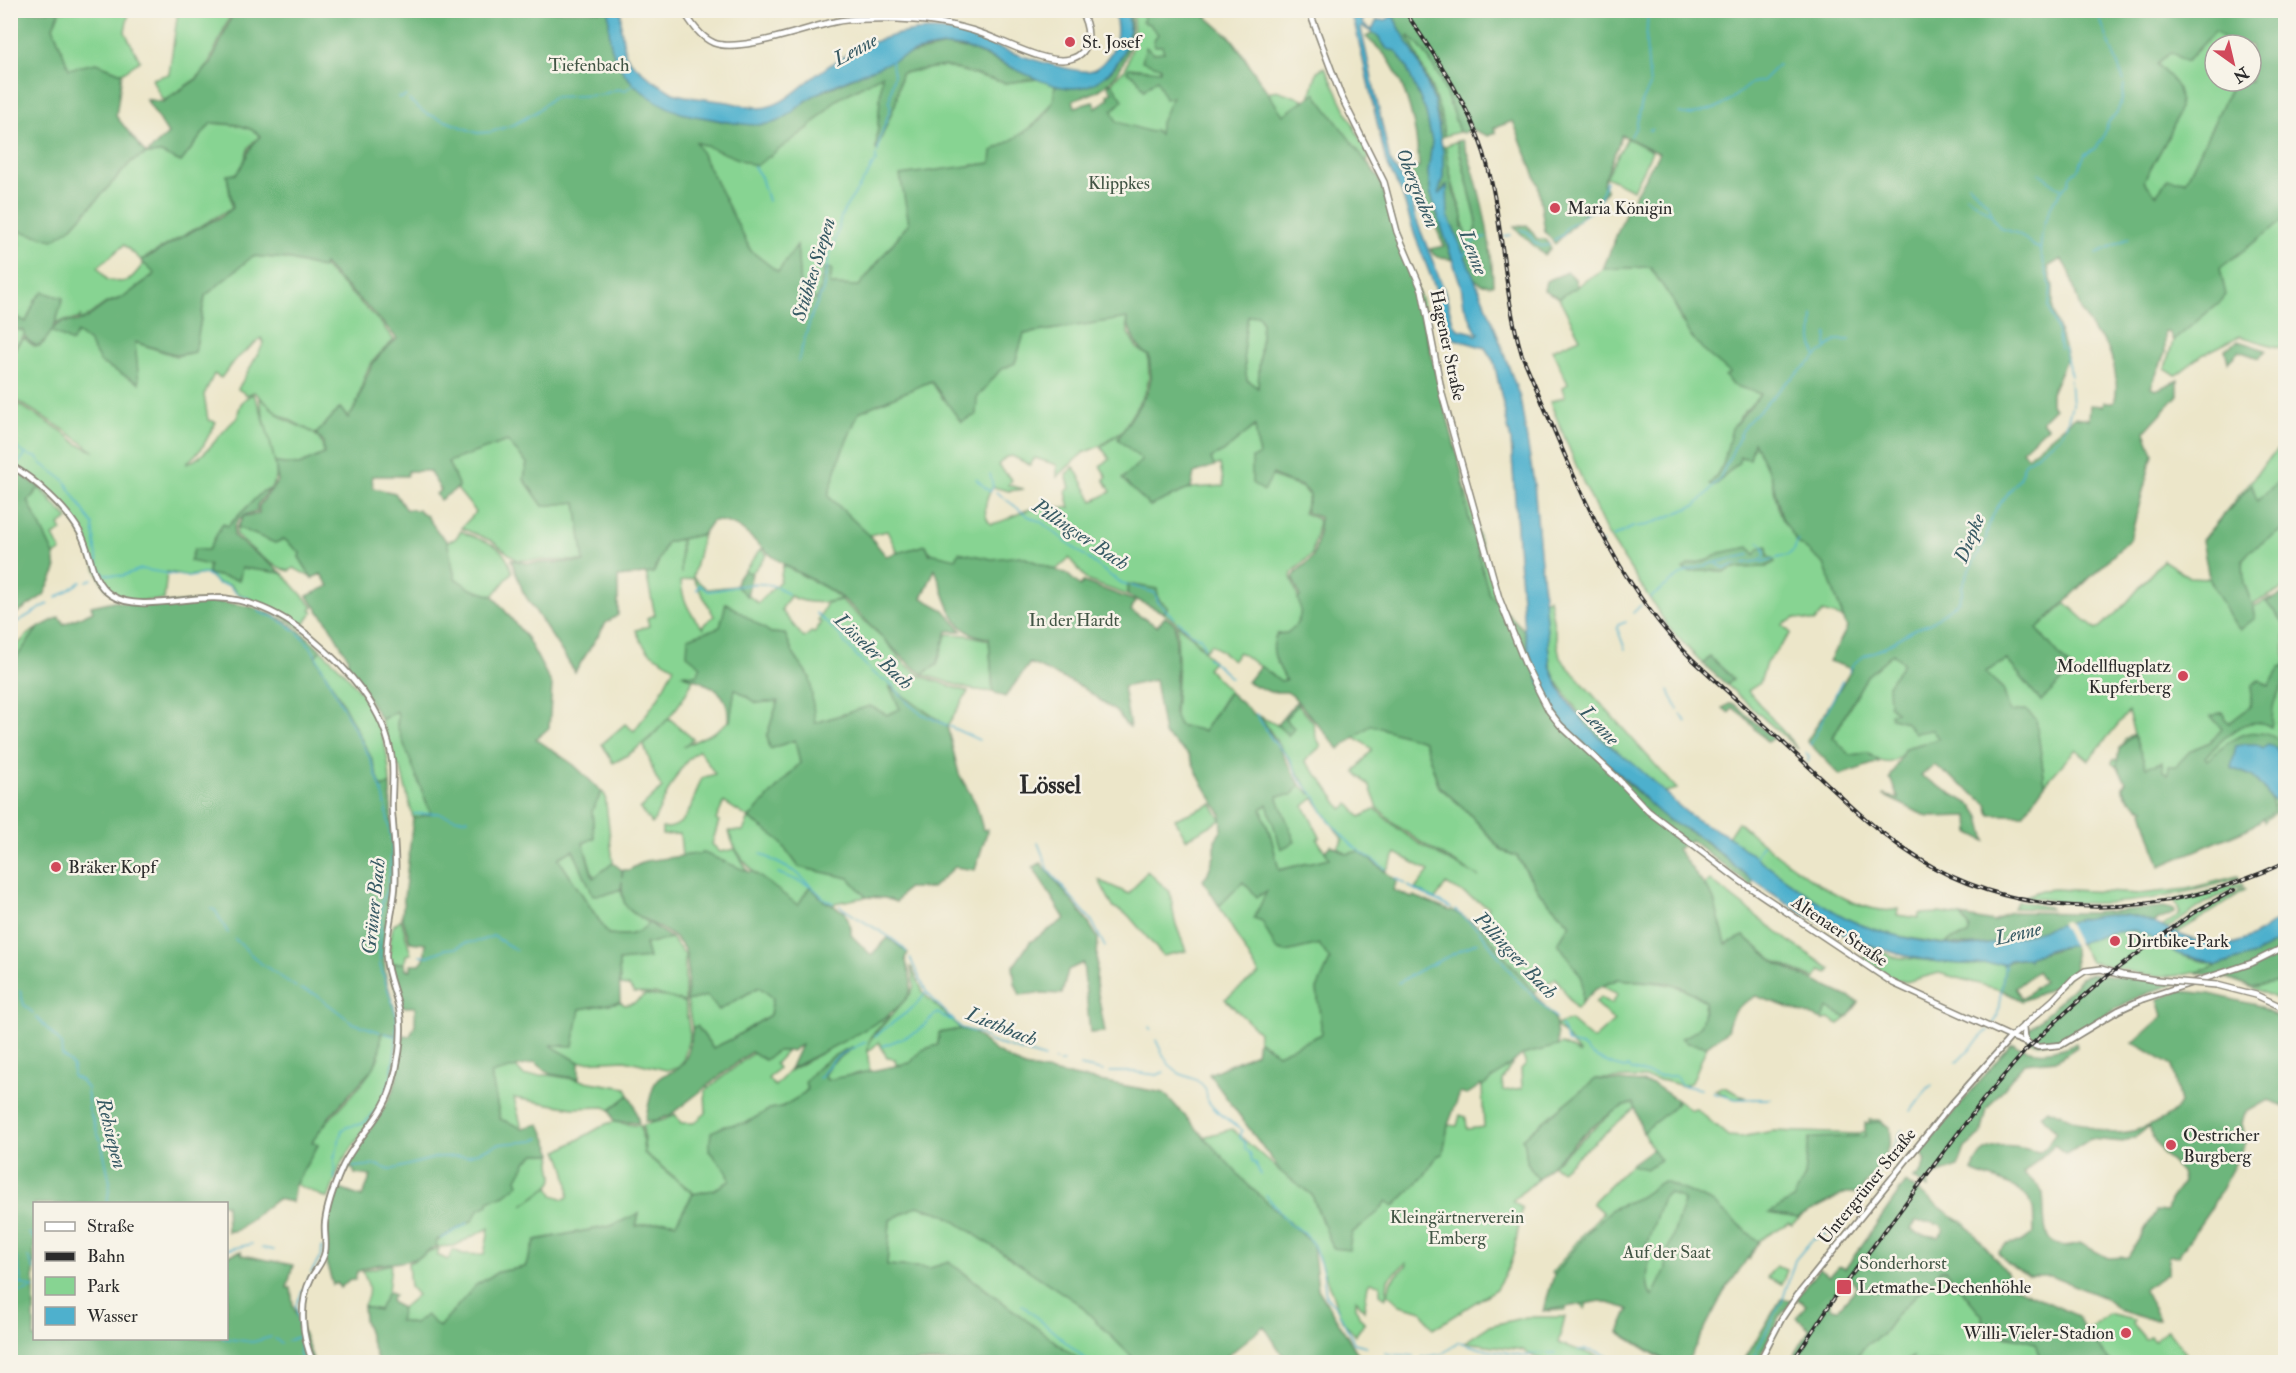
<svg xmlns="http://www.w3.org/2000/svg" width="2296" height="1373" viewBox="0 0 2296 1373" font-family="'IM FELL Double Pica',serif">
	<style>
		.green { fill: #87d492; stroke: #59805e; stroke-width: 1.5; fill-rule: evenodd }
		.forest { fill: #6db67c; stroke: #4c7054; stroke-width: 1.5; fill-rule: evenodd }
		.water { fill: #4eb0cd; stroke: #3c6e7c; stroke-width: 1.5; fill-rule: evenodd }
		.pier { fill: #ece6c9 }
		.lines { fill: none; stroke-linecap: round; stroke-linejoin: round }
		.stream { stroke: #4eb0cd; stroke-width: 1.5 }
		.secondary-casing { stroke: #8c887a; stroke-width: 8 }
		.primary-casing { stroke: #8c887a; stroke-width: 8 }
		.secondary { stroke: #fff; stroke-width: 4.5 }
		.primary { stroke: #fff; stroke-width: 5 }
		.rail-casing { stroke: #2b2b2b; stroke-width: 4 }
		.rail { stroke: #f7f3e8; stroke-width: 1.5; stroke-dasharray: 4.5; stroke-linecap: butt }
		.primary-bridge-casing { stroke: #8c887a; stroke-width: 8; stroke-linecap: butt }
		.primary-bridge { stroke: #fff; stroke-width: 5 }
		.poi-dot { fill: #d1495b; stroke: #f7f3e8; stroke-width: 2 }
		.labels { text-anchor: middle; stroke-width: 5; stroke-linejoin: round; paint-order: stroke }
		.poi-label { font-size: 18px; fill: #2b2b2b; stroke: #f7f3e8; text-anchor: start }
		.park-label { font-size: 18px; fill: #425545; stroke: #f7f3e8 }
		.street-label { font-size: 18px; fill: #2b2b2b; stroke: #f7f3e8 }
		.water-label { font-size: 20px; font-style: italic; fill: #375a64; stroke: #f7f3e8 }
		.district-label { font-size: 24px; font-weight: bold; fill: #2b2b2b; stroke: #f7f3e8 }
	</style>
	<rect width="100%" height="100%" fill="#f7f3e8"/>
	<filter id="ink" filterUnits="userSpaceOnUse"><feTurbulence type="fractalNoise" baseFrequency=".0167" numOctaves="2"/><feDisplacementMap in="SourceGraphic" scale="12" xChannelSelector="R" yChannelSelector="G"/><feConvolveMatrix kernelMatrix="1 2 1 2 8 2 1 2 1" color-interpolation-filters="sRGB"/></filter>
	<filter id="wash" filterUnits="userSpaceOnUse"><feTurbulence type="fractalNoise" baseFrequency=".008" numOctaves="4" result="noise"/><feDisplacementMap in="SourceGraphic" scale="24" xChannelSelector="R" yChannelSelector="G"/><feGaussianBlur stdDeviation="1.35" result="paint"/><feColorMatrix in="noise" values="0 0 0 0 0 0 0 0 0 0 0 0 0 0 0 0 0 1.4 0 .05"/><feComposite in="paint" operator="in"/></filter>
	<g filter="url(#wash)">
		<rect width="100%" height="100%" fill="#ece6c9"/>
		<!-- green -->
		<path class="green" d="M60 11H129L125 32 140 61 122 73 97 63 69 69 53 27Z
			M178 11H232L209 63 197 78 163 101 152 79 169 74Z
			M1133 11H1197L1219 42 1227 33C1243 50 1254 74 1264 95L1276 90 1309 101 1317 71 1325 67 1369 158 1365 165 1378 184 1382 182 1388 214 1401 253 1422 301 1439 394 1498 606 1491 609 1345 336 901 175 909 223 859 286 829 285 817 301 800 287 797 246 778 272 751 251 695 141 756 165 810 127 836 100 882 75 876 149 896 102 901 73 945 66 1005 83 1037 79 1055 84 1053 102 1037 122 991 163 967 166 993 165 1075 108 1095 109 1110 99 1113 92 1110 85 1119 74 1125 70 1134 41Z
			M2215 31 2234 45H2215V81H2234L2186 181 2156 195 2144 181 2178 90 2157 64 2171 52 2187 61Z
			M1407 34C1436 58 1448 97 1459 132L1444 136C1439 99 1423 68 1407 34Z
			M211 123C228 125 247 123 260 136 256 139 252 143 249 147 242 161 247 173 227 176L232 208 141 260 124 245 98 267 107 280C130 285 130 280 144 263L155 273 124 297 106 303 82 320H79L81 315 78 319 62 321 56 324 62 298 36 299 26 322 11 314V304L15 291 13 289 11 293V273L16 266 20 230 72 227 132 161 147 154 161 153 181 162Z
			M1627 138 1652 151 1633 190 1606 177Z
			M1457 141 1477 222 1474 234 1466 237C1462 227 1465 222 1462 213 1454 189 1448 172 1445 146Z
			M2285 219V343L2280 348 2240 336 2204 354 2176 375 2165 368 2173 341 2222 300 2220 268Z
			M252 256 287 259 322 268 323 266 380 322 394 340C384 350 375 356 368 369 360 384 360 405 348 418L340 408 316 434 280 415 254 392 247 395 238 389 264 343 261 338 233 362 221 378 214 374 204 395 208 420 216 422 202 448 186 464C210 455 219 432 238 417 238 406 243 398 253 394 261 406 278 464 276 478 275 483 272 486 269 490L263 491 228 526 222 524 209 550 208 574 239 580 242 568 282 573 313 607 310 609 313 612 301 628 268 607 237 593 230 585 218 584 208 574 188 576 167 572 164 600C151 600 135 603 122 599 98 590 97 568 88 547 83 536 74 522 66 512 54 496 27 477 11 464L10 399 62 431 78 444 95 452 63 429 11 397C11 378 6 348 25 338 38 354 44 345 51 331L63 335 77 333 89 342 101 363 139 383 134 342 176 356 195 352 205 296Z
			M1650 267 1673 301 1681 321 1731 374 1730 383 1761 394 1739 418 1723 465 1710 485 1715 486 1739 462 1740 456 1750 459 1754 442 1771 476 1779 512 1798 542 1824 563 1843 618 1823 612 1814 622 1795 618 1782 625 1791 633 1766 663 1760 683 1748 691 1799 750 1727 685 1733 679 1710 657 1703 664 1669 628 1608 535 1583 482 1550 402 1565 396 1562 388 1568 384 1552 350 1580 338 1559 298 1603 269ZM1755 556 1766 567 1734 568 1723 572 1713 570 1689 572 1688 565 1709 560Z
			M1258 315 1262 321 1258 388 1247 380C1243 357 1243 339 1248 316Z
			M1127 318 1128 333 1137 348 1148 356 1149 377 1146 391 1123 430 1100 446 1083 453 1057 477V465L1035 458 1030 465 1012 456 1006 457 998 465 1012 480 1008 485 1024 489 1009 491 993 487C986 497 981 515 991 524 1005 522 1014 515 1027 510 1041 505 1055 507 1070 508L1066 491 1070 488 1066 474 1074 467 1093 501 1111 492 1104 479 1107 477 1100 466 1110 459 1101 447 1124 430 1119 439 1142 460 1150 506 1191 488 1224 486 1220 464 1214 466 1210 458 1223 452 1255 425 1259 456 1267 482 1272 475C1283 487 1301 480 1309 496L1303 513 1316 518 1319 521 1312 554 1292 573 1291 577 1301 606V616L1297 625 1287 633 1277 634 1275 637 1276 661 1286 680 1281 681 1239 652 1233 660 1211 644 1205 650 1190 633 1164 613 1168 607 1128 585 1127 595 1088 581 1069 558 1056 570 1020 556 1063 598 930 553 926 545 898 553 887 531 869 535 828 496 841 454 859 412 931 381 943 399 977 398 1000 370 1015 363 1024 334Z
			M11 328 24 331V336L14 347 11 356Z
			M259 398C267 402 273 411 280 416 298 430 322 427 324 454L299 465 275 463Z
			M507 441 527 463 524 479 543 506 576 502 584 561 517 560 492 541 461 528 476 512 457 489 459 487 448 462Z
			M2285 443V504L2275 533 2285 528V588L2254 603 2255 606 2270 598 2285 609V721L2278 722 2285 728 2286 805C2279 812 2269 815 2264 822L2263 814 2140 808 2134 800 2129 799 2123 791V786L2126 782 2123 773 2112 763 2113 760 2118 759C2119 748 2123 738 2134 734L2128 712 2089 760 2076 749 2045 784 2036 719 2026 710 2010 712 2003 689 1985 672 2007 660 2041 701 2037 629 2066 603 2096 630 2122 608 2163 560 2189 577 2209 578 2236 626C2226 598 2200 566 2206 535L2256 475 2265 462Z
			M39 488 68 519 59 525 62 531 53 536 61 551 54 555 28 501Z
			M237 527 275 543 284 539 300 553 299 557 312 578 294 568 289 571C271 566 250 548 236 535Z
			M461 531C487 545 502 539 512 572L493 596 471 590 455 578 447 541 455 539Z
			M703 534 693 577 707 589 736 586 758 603 780 581 783 565 826 588 841 599C823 604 806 604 790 596L781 610 804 638 811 632 814 633 821 623 818 620 827 603 841 600 884 639 904 663 921 676 968 692 947 726 890 687 901 709 887 715 870 706 814 723 810 678 794 655 785 634 771 633 726 603 721 627 688 638 701 666 696 675H684L693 679C681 710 644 749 613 763L602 744 625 724 634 731 658 698 674 667C653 653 646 656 636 630L649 626 647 618 655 615 646 573 654 572 667 542 680 539 681 574V539ZM693 578 714 616 702 626 704 629C691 616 682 599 681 581Z
			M761 549 767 555 752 573 744 571Z
			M1549 598 1560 658 1677 789 1665 792 1587 725 1556 680 1550 664 1544 601Z
			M1177 625 1190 635 1213 661 1207 668 1229 691 1204 731 1179 726 1175 716 1178 663Z
			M38 628 11 666V652L28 634Z
			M946 634 967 635 989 640 993 692 969 689 922 674 937 665Z
			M321 650C365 689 388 725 390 784L381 787 372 759 342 702 315 656Z
			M1893 653 1903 663 1905 722 1932 730 1940 739 1905 748C1895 768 1883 765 1868 753L1850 755 1833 738 1867 676Z
			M735 688 757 703 778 701 767 735 770 749 795 740 800 763 749 819 778 838 799 867 849 878 866 897 835 903 834 906 824 901 810 886 798 905C771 886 736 865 729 831H743L749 818 724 802 716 820 719 821 712 844 720 852 735 849 749 873 704 853 682 856 680 834 662 835V828C690 831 693 795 702 778L715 774 699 750C676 766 665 800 652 824L640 809 662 788 656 778 644 745 669 718 693 739 683 747 714 732 729 721Z
			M1298 705 1313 722 1316 737 1321 746 1305 761 1324 783 1342 809 1349 804 1360 817 1376 809C1405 839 1443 858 1479 877L1425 845 1396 825 1378 808 1370 787 1355 772 1372 749 1355 737 1371 725 1424 741 1439 787 1466 810 1502 851 1516 856 1540 893 1570 925 1559 943 1583 978 1582 1003 1576 1009 1556 978 1534 992 1482 928 1489 907 1446 884 1435 900 1415 889 1429 871 1396 853 1386 871 1359 851 1347 854 1338 847 1343 840 1314 798 1304 806 1320 837 1317 839 1329 858 1279 870 1271 837 1261 809 1277 796 1294 790 1300 785 1312 795 1261 717 1277 725 1288 735 1284 720Z
			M396 711 398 716 397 726 431 814 413 818 401 769 394 761 381 720Z
			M602 792 605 795 613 863 594 878 583 843 594 838 592 811Z
			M1212 804 1221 820 1186 839 1175 819Z
			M1738 822C1769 850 1855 921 1898 909L1897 915 1918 918 1919 914 1939 913 1961 916 1970 928 1968 935 1950 940 1946 944C1914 939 1878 934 1848 919 1805 897 1766 867 1728 837Z
			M573 850 593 894H607L621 889C624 911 631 912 649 923 636 937 626 936 608 934L558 858Z
			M1147 871 1170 892 1175 922 1186 951 1163 956 1128 915 1113 907 1099 880 1129 894Z
			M2238 876 2239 878C2189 893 2137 905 2083 903 2063 902 2043 899 2023 897L2042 890 2055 889 2139 894 2187 889Z
			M1710 880 1790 942 1831 969 1828 973 1821 970 1815 979 1776 962 1744 936 1726 945 1713 897 1704 885Z
			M1243 882 1268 890 1262 921 1276 949 1286 952 1320 944 1330 960 1317 989 1322 1034 1278 1054 1258 1040 1259 1032 1225 999 1259 974 1219 906Z
			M2241 883 2243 885 2207 902 2167 929 2162 927 2180 914 2176 903 2168 901 2196 896Z
			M2244 888 2245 890 2177 933 2171 931 2223 899Z
			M2018 901 2048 907 2050 909 2013 908Z
			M401 919 411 954 406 955 405 963H389L390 942 393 926Z
			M2126 930C2147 930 2160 944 2177 953 2190 960 2204 960 2217 966 2202 971 2186 976 2170 976 2144 977 2116 968 2090 961L2079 943 2110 933Z
			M671 938 685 955V1002L657 994 634 993 629 986 620 985 619 960 649 958 645 944Z
			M1869 946 1893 957 1973 965 2003 963 2005 964 2001 990 1939 973 1906 982 1892 979 1863 957Z
			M911 966 924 994 961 1029 939 1033 938 1045 922 1050 910 1063 896 1065 895 1059 887 1058 879 1042 868 1052 869 1041 911 993 914 986Z
			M1618 979C1650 983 1678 980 1705 1001L1703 1021 1687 1043 1707 1046 1692 1082 1683 1086 1665 1081 1644 1078 1596 1079 1522 1139 1525 1143 1527 1162 1538 1179 1512 1201 1522 1208 1514 1252 1509 1267 1495 1290 1433 1329 1422 1311 1400 1305 1388 1294 1391 1281 1407 1265 1406 1263 1388 1279 1386 1298 1380 1294V1284L1370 1282 1368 1285 1364 1310 1356 1299C1355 1306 1358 1319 1365 1322L1355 1336 1342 1320 1313 1244 1247 1184 1203 1137 1232 1129 1281 1172 1312 1195 1322 1222 1352 1233 1377 1213 1387 1201 1394 1206 1424 1176 1437 1156 1443 1154 1448 1125 1457 1126 1460 1115 1466 1117 1467 1129 1484 1127 1482 1087 1514 1061 1502 1080 1503 1091 1522 1088 1521 1069 1526 1064 1522 1055 1562 1044 1580 1054 1556 1025 1570 1020 1593 1040 1614 1021 1595 1003 1600 997 1612 1004 1618 994 1602 986Z
			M2285 981V1003L2251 987Z
			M759 987 773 997 770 1015 732 1039 713 1048 697 1026 692 1028 687 1001 707 996 719 1010Z
			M645 995 668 997 685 1003 690 1035 683 1061 678 1068 666 1070 625 1060 579 1062 548 1045 579 1009 620 1002 625 1005 634 1003Z
			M1826 1007 1847 1018 1839 1024 1830 1019 1823 1020Z
			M890 1015C869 1039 864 1038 870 1071L828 1080 824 1076 830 1065 853 1048 852 1047 839 1053 802 1095 782 1107 770 1109 746 1124 725 1126 709 1151 727 1171 730 1181 713 1190 695 1194 645 1153 643 1125 664 1120 675 1114 681 1123H694L706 1113 705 1091 753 1053 765 1060 777 1051H787L775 1064 778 1068 768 1079 775 1086 789 1071Z
			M381 1033 398 1035 393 1074 389 1088 372 1119 342 1162 328 1199 295 1184 318 1145 311 1142C330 1114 362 1090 377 1061 381 1053 381 1042 381 1033Z
			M515 1066 524 1076 549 1075 626 1088 629 1095 610 1110 605 1107 573 1108 514 1098 522 1128 500 1119 491 1074Z
			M1644 1082 1658 1088 1676 1104 1677 1100 1691 1110 1695 1108 1728 1136 1741 1137 1773 1131 1857 1134 1870 1129 1869 1120H1879L1885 1124 1820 1190 1810 1208 1792 1225 1788 1223 1758 1241 1749 1259 1738 1251 1663 1360 1621 1334 1630 1307 1589 1297 1585 1309 1580 1303 1570 1302 1565 1310 1548 1311 1562 1279 1552 1273C1569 1253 1583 1231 1603 1213L1592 1203 1630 1165 1652 1150 1641 1126 1639 1108 1622 1084Z
			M1721 1087H1724L1745 1097C1733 1102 1725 1095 1715 1090Z
			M1633 1103 1636 1107 1561 1170 1552 1165 1618 1108Z
			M613 1122 641 1126 644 1153 693 1194 676 1223 666 1221 636 1226 639 1214 611 1226 536 1240 525 1267 498 1272 476 1285 439 1327 433 1323 414 1324 398 1321 402 1308 417 1295 410 1287 408 1263C420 1260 428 1248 439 1249L437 1255 448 1260 453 1250 463 1254 484 1255 489 1228 454 1246 437 1247 436 1242 473 1220 478 1210 487 1201 505 1195 527 1161 535 1154H553C548 1166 554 1170 553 1179 551 1189 530 1199 523 1205L549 1186 553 1195 564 1199 568 1197C570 1181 565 1166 558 1151L606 1124Z
			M917 1206 944 1214 1079 1304 1137 1362H1082L950 1262 930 1268 887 1265 890 1220Z
			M1953 1216 1966 1223 1971 1235 1959 1252 2098 1347 2086 1331 2108 1314 2134 1320 2133 1324 2146 1340 2150 1337 2154 1341 2167 1329 2186 1353 2170 1362H1910L1913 1357 1903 1362H1851L1867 1344 1882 1335 1898 1313 1941 1270H1945L1982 1315 1985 1330 1989 1334 2029 1340 1985 1312 1944 1264 1801 1362 1917 1220 1908 1232 1938 1241Z
			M391 1264 388 1292 379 1310 363 1307C371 1293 370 1285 362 1271Z
			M1776 1266 1787 1270 1782 1284 1767 1277Z
			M1526 1317H1565L1558 1343 1599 1357 1626 1362H1552L1536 1358 1523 1350 1465 1342 1489 1326Z"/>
		<!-- forest -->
		<path class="forest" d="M1651 10V13L1671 12 1673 10 2285 11V219L2220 268 2226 295 2222 300 2173 341 2170 333 2165 331V353L2151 387 2156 390 2178 380V395L2145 431 2153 454 2130 539 2037 629 2073 671 2041 701 2007 660 1985 672 2003 689 2010 712 2026 710 2036 719 2045 784 2023 815H1990L1987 804 1934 765 1921 776 1973 806 1980 817 1986 841 1970 833 1969 816 1928 817 1883 795 1899 799 1890 778 1905 748 1939 739 1932 730 1915 733 1905 722 1891 718 1890 713 1896 712 1889 705 1888 685 1903 663 1893 653 1867 676 1833 737 1850 755 1868 753 1879 762 1840 775 1807 741 1852 669 1829 661 1847 628 1824 564 1797 542 1782 518 1771 476 1754 442 1750 459 1740 457 1739 462 1714 486 1710 485 1723 465 1732 428 1761 394 1732 385 1725 376 1730 373 1707 354 1689 334 1673 301 1650 267 1603 269 1627 209 1659 153 1622 135 1603 183 1607 191 1555 244 1545 232 1538 184 1513 121 1494 128 1496 133 1488 136 1471 129 1464 133 1459 132C1448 99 1437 58 1408 35L1431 87 1441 114 1444 136 1440 139 1439 119 1428 84 1391 11ZM2215 31 2234 45H2251V81H2234L2186 181 2168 179 2156 195 2144 181C2154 159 2188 114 2178 89 2175 80 2163 72 2157 64L2171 52 2186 62ZM2061 259 2069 271 2080 308 2095 334C2112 341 2121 386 2114 402H2104L2103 406 2090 405 2089 419 2075 417 2027 457 2022 450 2047 427 2042 421 2055 408 2051 404V393L2067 357 2053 311V286L2048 267Z
			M11 11H60L53 27 69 69 96 63 122 73 116 116 146 154 168 134 146 99 163 102 197 79 211 63 234 11H609V26L614 58 620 67 641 90 666 106 682 113 726 122 768 124 788 115 811 97 901 56 946 46 972 50 1037 79 1005 83 945 66 901 73 896 102 876 151 882 75 836 100 810 127 756 166 696 142 751 251 778 272 797 245 800 287 817 300 824 268 832 269 830 285 859 286 909 223 900 175 991 163 992 151C1013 139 1041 126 1052 103 1055 98 1054 90 1055 84 1060 85 1067 88 1073 88 1077 88 1082 86 1086 85 1118 76 1135 42 1127 11H1130C1135 40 1126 73 1099 90 1091 95 1081 96 1073 100L1075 107 1093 102 1096 108 1109 98 1107 95 1112 92 1108 86 1111 82 1123 100 1112 111 1117 122 1151 132 1155 130 1159 134 1160 125 1172 97 1165 99 1157 79 1144 90 1137 78 1127 72 1129 68 1160 71V67L1142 61 1146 47 1153 53 1164 52 1162 46H1155L1153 41 1158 34 1149 24 1142 22 1144 19 1142 11H1200L1231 38 1283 115 1315 93 1378 177 1409 269 1462 474 1467 511 1489 594 1524 630 1529 654 1583 743 1668 820 1698 836 1752 880 1753 888 1691 840 1677 849 1713 897 1726 944 1744 936 1776 963 1859 1002 1847 1018 1827 1008 1823 1020 1756 996C1737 1007 1732 1008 1727 1031L1707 1046 1687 1043 1681 1038C1703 1031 1703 1021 1705 1001L1684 988 1669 983 1618 979 1596 989 1582 1003V978L1558 943 1570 924 1540 893 1517 856 1503 851 1466 810 1439 786 1424 741 1371 725 1339 749 1293 696 1287 692H1270L1247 682 1260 666 1281 681 1286 680C1278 665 1268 650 1277 634L1287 633C1300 624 1303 614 1298 599L1300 597 1293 578C1297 568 1308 565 1313 556 1316 551 1321 523 1319 517L1305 512 1310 495C1301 479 1284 486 1273 474L1264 491 1252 483V458L1259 456 1255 426 1223 452 1211 458 1214 466 1194 473 1191 488 1150 506 1122 479 1142 460 1118 439 1148 391 1151 377 1149 356C1135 347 1130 333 1127 318L1024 334 1015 363 1000 370 977 398 976 415 961 422 931 381 859 412 841 454 828 496 869 535 886 556 926 545 930 555V553L956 559 959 552 992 559 1020 556 1068 575 1080 586 1083 582 1135 601 1131 611 1157 626 1165 617 1175 624 1177 663 1174 714 1179 725 1204 731 1229 692 1254 714 1261 717 1300 785 1292 795 1277 796 1295 842 1281 849 1267 804 1261 809 1271 837 1279 870 1329 858 1325 851 1331 845 1347 854 1359 851 1397 881 1393 890 1412 898 1414 896 1450 911 1452 910 1482 928 1555 1019 1558 1046 1522 1055 1482 1087 1481 1085 1466 1095 1460 1093 1448 1125 1443 1154 1437 1156 1424 1176 1394 1206 1387 1201 1377 1213 1352 1233 1349 1250 1333 1248 1312 1195 1281 1172 1209 1074 1256 1053 1258 1040 1278 1054 1322 1034 1317 989 1330 960 1319 944 1286 952 1276 949 1262 921 1254 918 1267 891 1257 897 1243 882 1219 906 1203 880 1207 875 1215 854V840L1222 830 1221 814 1201 781 1189 755 1164 734 1155 680 1123 687 1130 727 1125 724 1119 714 1082 687 1030 663 1005 697 993 692 989 638C950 635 947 599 935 569L922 598 944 610 962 631H947L937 665 922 674C892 652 870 620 839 596 819 581 796 573 776 559 753 543 741 519 712 521L703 534 667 542 653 573 618 577V615L606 623 575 672 523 592 511 559 525 563 584 562 576 502 543 506 524 479 527 463 507 441 448 462 459 487 440 500 436 494 441 490 429 471H408L407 476H372L373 488 395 493 405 509 418 510 426 515 438 532 447 541 455 578 471 589 493 596 527 638 552 685 549 728 536 739 574 765 602 792 592 811 594 838 583 843 593 878 613 863 622 870V878L623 870H629L645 861 704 853 749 872 752 871 798 905 810 886 824 901 845 912 851 928V935L871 955 888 938 908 953 905 958C908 969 914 983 909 994 898 1018 815 1055 790 1069L801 1045 791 1051H777L765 1060 751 1052 670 1115 658 1120 645 1121C648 1109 650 1094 655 1083 661 1073 671 1074 679 1068 688 1061 692 1038 692 1028L697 1026 713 1048 732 1039 770 1015 773 998 759 987 719 1010 707 996 687 1001C686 987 690 968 686 954 679 929 633 920 625 904 622 898 622 889 622 881L621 889 607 894 593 895 573 850 558 858 608 934C626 936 636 937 649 923L671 938 645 944 649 958 619 961 620 1002 580 1009 573 1046 550 1045 579 1062V1079L550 1074 535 1062 491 1074 500 1119 522 1128 540 1124 553 1154H535L527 1161 517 1179 519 1184 505 1195 488 1201V1205L478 1210 473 1220 436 1241 437 1247C429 1247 425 1255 417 1258 398 1266 376 1260 357 1272L355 1280 350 1279 340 1288 337 1283 333 1285 325 1259 329 1215 337 1188 362 1197 371 1176 355 1174 353 1169 349 1168 338 1183C351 1149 379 1124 393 1090 400 1073 400 1053 403 1035L410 1036 415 1025V1007H402L390 973 389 963H405L406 970H411V964H420L424 959 426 944 410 942 402 916 413 818 431 814 397 726 398 716 396 711 381 720 347 662 348 658 328 623 307 596 329 586 321 574 312 578 299 557 300 553 284 539 275 543 237 527 244 516 259 514V506L278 481 275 463 299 465 324 454 323 442 316 434 340 408 348 418C360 405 361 387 369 371 376 356 386 349 397 339 375 311 347 290 324 264L322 268 287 259 253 256 205 296 195 352 177 355 135 342 139 383 101 363 89 342 77 333 72 342 51 331 57 325 63 322 82 321 87 318 106 304 124 297 155 274 141 261 196 229 221 217 233 208 227 175 236 174C248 161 246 148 261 136 247 123 228 124 211 123L181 162 161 153 146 154 132 161 72 227 53 240 20 231 16 266 11 273ZM1258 315 1262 321 1258 388 1247 380C1243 357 1243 339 1248 316Z
			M1373 33 1383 41 1385 47 1396 51 1406 66 1426 112 1432 142 1428 173 1431 195 1452 260 1434 255 1430 249 1444 246 1411 170 1419 167C1417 130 1409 92 1389 60 1383 51 1373 44 1366 37Z
			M1462 140C1479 179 1492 242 1493 285L1481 284 1473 277 1448 216 1445 186 1440 194 1439 192 1443 177 1442 146H1445L1454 193 1463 216 1462 227 1465 228 1467 236 1474 234 1477 221 1457 141Z
			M1527 225 1537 239H1545L1551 248 1544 255 1514 227Z
			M1568 272 1575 279 1577 287 1559 298 1544 290 1546 281Z
			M43 292 63 298C58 314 54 338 37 346 30 343 24 338 24 331L11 328V314L26 322 36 299Z
			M2238 341 2266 350 2259 358 2239 351 2228 362 2225 349Z
			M11 467 39 488 28 501 54 555 56 570 44 595 11 617Z
			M2285 475V528L2251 550 2243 559 2244 583 2252 604 2255 618 2240 630 2231 619 2209 578 2202 540 2252 484 2257 501Z
			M269 490 257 505V512C243 513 233 520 234 536 249 550 266 560 282 573L242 568 239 580 208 574 209 565 190 561 194 549 208 550 223 524 228 526 263 491Z
			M1767 546 1768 557 1772 558 1775 562 1766 567 1734 568 1723 572 1713 570 1689 572 1683 569 1688 565 1709 560 1719 553 1749 547 1755 555 1759 548Z
			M744 571 752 573 747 596 736 586 738 577Z
			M1128 584 1157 589 1159 600 1168 607 1164 613 1127 595Z
			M2285 593V624L2266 602Z
			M114 601C134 606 153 604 174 603 235 599 276 604 321 650L315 656 342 702 372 760 381 787 390 784 394 868 384 959 386 978 398 1021V1035L381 1033 380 1051 374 1067 330 1116 312 1142 318 1145 295 1184 292 1202 277 1199 237 1230 227 1232 226 1204H34V1338H226L227 1256 241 1251 242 1255 293 1265 287 1288H291L293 1305 314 1362H11L10 666 38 628 59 617 64 624 93 611 91 606Z
			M726 603 771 633 785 634 794 655 810 678 815 723 870 706 887 715 900 709 889 686 947 726 959 774 976 804 983 830 988 829 975 870 955 867 932 888H907L896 902 885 898 866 897 849 878 799 867 778 839 749 818 800 763 795 740 770 749 767 735 778 701 757 703 735 689 730 721 728 719C730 688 704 683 681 674L697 675 701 666 687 655 688 638 720 627Z
			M1710 657 1733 678 1727 685 1703 664Z
			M2285 665C2285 688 2281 684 2274 703 2272 710 2273 719 2271 727 2245 711 2222 741 2205 757L2207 760C2236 736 2248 722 2285 742V809L2283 811 2278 807V796L2281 790 2277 751 2245 744 2236 746 2231 768 2252 776 2271 798 2274 811 2249 828 2160 866 2143 811 2145 809C2138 807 2124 794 2123 786L2126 782 2117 766 2119 748 2134 735 2146 767 2162 762 2163 771 2168 774 2169 766H2176L2191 750 2210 742 2222 729 2211 716 2223 712 2225 720 2229 723 2250 707 2252 685 2259 680 2269 686 2280 667Z
			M1296 702 1298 705 1285 719 1295 729 1288 735 1277 725Z
			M1729 704H1734L1773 738 1767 742 1745 717 1733 708 1729 713 1723 708Z
			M1041 863 1084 916 1098 938 1096 983 1105 1032 1090 1033 1083 963 1068 970 1062 994 1039 993 1020 995 1015 983 1013 967 1030 942 1065 919 1033 867Z
			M2164 907 2174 910V913L2153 923C2106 905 2056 928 2010 940 1989 946 1967 946 1946 944L1950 940 1968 935 1970 928 1961 916 1994 922 2010 912 2091 913Z
			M2285 937V981L2251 987 2227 978 2195 973 2254 955Z
			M2074 945 2075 970 2060 985 2022 1001 2001 990 2005 964C2012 959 2019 960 2027 958 2044 954 2055 948 2074 945ZM2037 971 2044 981 2022 998 2015 988Z
			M2091 974 2177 983C2160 989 2143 994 2128 1002 2096 1019 2068 1048 2030 1042L2025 1032 2051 1010 2081 978Z
			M2181 991 2210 994 2260 1006 2285 1022V1106L2268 1100 2245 1113 2242 1122 2246 1143 2210 1210 2178 1256H2168V1273L2144 1290 2159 1319 2144 1318 2119 1310 2103 1297 2051 1276H2029L2007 1263 1998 1252 2008 1244 2021 1242 2034 1233C2033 1225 2035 1213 2032 1205 2023 1184 1990 1180 1972 1171 1975 1166 1977 1158 1981 1154 1994 1141 2024 1148 2039 1152L2046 1147 2056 1132 2041 1115 2047 1109C2091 1124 2107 1146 2155 1123 2167 1117 2174 1114 2180 1103L2172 1066C2157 1058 2148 1050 2133 1043L2163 1016 2158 999ZM2148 1127 2162 1153 2181 1172 2183 1182 2170 1200 2167 1212 2156 1211 2128 1257 2108 1258 2080 1243C2038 1256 2046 1223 2043 1193L2039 1186 2023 1174 2054 1145 2067 1154 2090 1139 2123 1142 2137 1136Z
			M961 1029 972 1031 995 1051 1024 1067 1164 1093 1247 1184 1313 1244 1318 1289 1363 1362H1287L1264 1326 1220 1362H1137L1079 1304 944 1214 917 1206 890 1220 887 1265 930 1268 949 1262 1082 1362H378L364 1320 363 1307 379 1310 388 1292 394 1295 391 1298 392 1303 402 1308 399 1321 414 1324 426 1315 439 1327 476 1285 498 1272 525 1267 536 1240 611 1226 639 1213 636 1226 666 1221 676 1223 693 1194 713 1190 730 1181 727 1171 709 1151 711 1132 725 1126 746 1123 770 1109 782 1107 802 1095 808 1089 805 1083C815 1066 835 1054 852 1047L829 1065 823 1075 827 1080 910 1063 922 1050 938 1045 939 1033Z
			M2076 1043 2077 1047 2057 1060 2024 1063 1987 1109 1981 1135 1965 1148 1958 1167 1935 1175 1929 1181 1928 1188 1913 1178 1919 1175 1926 1161 1921 1151 2010 1045 2014 1044C2035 1056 2055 1052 2076 1043Z
			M1596 1079 1653 1084 1677 1100C1674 1111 1652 1122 1643 1133L1633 1103C1603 1111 1561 1156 1538 1179L1527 1162 1525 1143 1522 1139Z
			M629 1095 634 1104 639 1123 614 1121 610 1110Z
			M1880 1122 1890 1127C1895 1150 1871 1176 1859 1193H1846L1797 1218 1769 1213 1793 1199 1805 1176 1809 1138 1865 1136V1123Z
			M1652 1149 1661 1160 1646 1169 1630 1165Z
			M1665 1182 1712 1202 1759 1242 1724 1292 1687 1362H1668L1619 1332 1629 1309 1601 1301 1543 1311 1554 1275 1588 1232 1612 1209 1640 1197 1660 1183ZM1668 1193 1681 1198 1684 1202 1667 1253 1666 1269 1652 1297C1641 1277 1654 1262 1646 1246L1663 1198Z
			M1906 1182 1971 1230 2007 1272 2010 1285 2078 1316 2083 1327 2110 1362H2041L2035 1343 2009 1336 1987 1332 1982 1315 1945 1270H1941L1898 1313 1882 1335 1867 1344 1851 1362H1782L1793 1358 1810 1329 1797 1318 1806 1305 1796 1298 1819 1269 1830 1276 1839 1266 1845 1269ZM1916 1222H1929L1942 1226 1944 1230 1939 1237 1919 1234 1911 1229ZM1847 1277 1851 1278 1856 1286 1853 1292 1838 1309 1832 1308 1829 1301Z
			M1781 1299 1793 1300 1781 1315 1757 1362H1743Z"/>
		<!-- water -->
		<path class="water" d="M609 11H621V28L625 53 630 61 652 80 673 93 689 97 728 102 754 108 753 105 758 108C783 107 797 89 816 75 848 50 891 30 932 30 949 30 966 34 982 39 987 40 992 45 997 47 1014 54 1073 73 1089 71 1099 69 1105 61 1110 54 1119 41 1118 25 1114 11H1127C1135 40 1118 73 1090 85 1050 102 991 45 948 46 916 47 895 61 866 72 848 79 830 87 813 96 800 104 789 118 776 122 760 128 729 123 713 119 702 117 691 116 681 113 656 104 623 82 614 55 608 41 609 25 609 11Z
			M1349 11H1367L1362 22 1365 26 1372 30 1377 20H1385L1391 17 1388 11H1390L1418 61 1434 101 1443 152V177L1439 192 1440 194 1447 185 1448 216 1492 320 1520 398 1534 483 1550 665C1558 693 1581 722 1604 741 1614 750 1626 757 1636 766 1653 780 1669 798 1686 812 1698 823 1715 828 1729 837 1768 866 1805 896 1848 919 1878 934 1925 943 1958 946 2014 949 2066 913 2122 915 2139 916 2154 923 2169 930 2189 939 2218 950 2239 942 2256 937 2271 924 2285 914V937L2254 955 2217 966 2207 961 2178 954 2159 942 2135 930 2110 933 2074 945 2054 948 2030 957 2029 960 2027 958 2010 960 2003 965V963C1909 972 1828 934 1754 881 1735 868 1720 851 1701 838 1690 830 1676 826 1666 818 1650 806 1637 790 1623 777 1601 757 1575 739 1557 714 1539 690 1530 659 1524 630L1511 441 1494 362 1485 348 1455 339 1442 322 1436 290 1415 236 1402 194 1386 162 1355 25ZM1363 27 1378 36 1387 49 1396 51 1406 66 1426 112 1432 142 1428 173 1431 195 1461 286 1464 305 1477 333H1479L1476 336 1474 333 1458 329 1453 323 1445 292 1416 219 1409 189 1390 161 1362 33 1361 28Z
			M2245 744H2256L2263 748 2268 745 2277 748 2281 790 2277 801H2274L2252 776 2231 768 2236 746Z"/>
		<!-- pier -->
		<path class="pier" d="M2066 921 2079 946 2074 948 2060 922Z"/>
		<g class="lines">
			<!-- stream -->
			<path class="stream" d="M2093 10 2098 14 2124 81
				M398 97 401 98 406 96
				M409 100 425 113 477 133 491 132 515 124 536 112 553 97 601 95 618 89 624 91 636 83
				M1679 113 1691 115 1718 107 1730 100 1751 83 1762 81 1778 65
				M1649 130H1652V129
				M1631 136 1636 127 1642 102 1650 86 1646 43 1648 10
				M878 152 880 138 891 107 889 103 894 74 891 60
				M754 167 761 177 768 201
				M2039 173 2061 189
				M1968 184 1989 205 1993 218 2000 228 2019 234 2035 247 2039 248
				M1966 196 1991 214
				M1521 230 1528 232 1534 242 1541 246 1549 245
				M1504 236 1511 235
				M1554 240 1563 235 1566 228 1594 209 1600 199 1606 181
				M2097 253 2129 238
				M1464 255 1474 241 1486 238
				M1813 315 1812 340 1816 356
				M1826 347 1827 333
				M2064 348 2071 376
				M2060 349 2058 333 2049 307 2051 288 2040 251 2043 226 2053 202 2069 182 2070 176 2079 168 2085 154 2094 149 2103 138 2108 123 2117 112 2122 100 2124 85
				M798 361 812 314 823 290 829 256 839 228C839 211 855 196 863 181 870 176 869 167 876 161V155
				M10 445C20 449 26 457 36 457L42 464 64 480 93 525 98 566 104 574 122 576 141 569 189 577 204 574 212 577 217 584 228 585 238 595 247 597 251 601
				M10 462 17 465 25 455
				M976 479 990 492 993 487 990 474
				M996 492 1028 516 1041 522 1112 577 1122 583 1155 593 1158 602 1175 619
				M1613 537 1633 527 1648 525 1677 513 1696 505 1701 500 1719 480 1745 425 1785 384 1830 345 1838 340H1850
				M1601 546 1602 542
				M1762 562 1788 555 1794 550 1798 540
				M1717 564 1725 568 1736 564 1760 561 1765 556 1764 547 1759 542
				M87 581 92 579
				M697 590 699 585 708 591C733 589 767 574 788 594
				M56 598 81 582
				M1650 598C1660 591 1680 573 1690 570 1708 564 1729 559 1749 555
				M257 609C261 615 267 614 274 617 288 624 301 634 311 647L371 760 384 797 392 844 389 886 382 902 380 949V965L397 1017 396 1045 391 1078 381 1103 370 1118 362 1124 347 1127 342 1130 334 1159 335 1180
				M816 613 841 636 845 643 873 673 891 684 910 705 920 713 979 740
				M1633 613 1641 605
				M1178 621 1192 634 1201 638
				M10 626 48 604
				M1202 640 1204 648
				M1625 649 1617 628 1618 625 1626 622
				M1208 657 1231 678
				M1849 672 1853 664 1864 656 1883 648 1914 629 1929 624 1958 602 1963 591 1962 586 1969 570 1985 542 1989 524 1996 509 2019 479 2025 463 2060 437 2066 426 2072 405 2070 380
				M1669 690 1672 698
				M1673 699 1678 710
				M1256 714 1273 741 1290 759 1300 780 1315 796 1324 813 1338 831 1354 847 1386 869
				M1681 714 1686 722
				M1810 745 1842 681
				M1806 753 1809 756 1808 762
				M414 814 437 813 458 819H468
				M1038 843 1049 871 1092 921 1105 947
				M761 854 797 873 826 900 833 903
				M1755 857 1762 845
				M778 873 811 886
				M1395 878 1405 884
				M1408 886 1451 908
				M840 906C860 922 892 934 907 952
				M211 909 215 910 228 933
				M1455 910 1478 929 1516 979 1557 1019
				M235 939 259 962 296 987
				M420 955 428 956 446 949 456 948 465 943 480 941 493 936 516 950
				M910 958 927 993 961 1028 979 1033 991 1042 1045 1058
				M1398 983 1418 971 1478 942
				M300 989 315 994 353 1023 380 1032
				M20 991 24 1005 33 1013
				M36 1017 61 1043 62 1055 73 1066V1077L80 1080 87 1088 89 1110 102 1145 110 1182 107 1204
				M1561 1025 1568 1043 1582 1046 1593 1056 1613 1065 1624 1068 1629 1067 1632 1070 1658 1076H1676L1681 1085 1701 1089
				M1149 1027 1151 1030
				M1991 1027 1997 1018 2005 965
				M384 1033 394 1036
				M875 1037C889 1023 917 1009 925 993
				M1156 1040C1161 1051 1167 1065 1177 1072 1185 1077 1199 1078 1205 1088 1207 1091 1206 1097 1208 1101 1216 1114 1231 1121 1242 1130L1240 1138 1245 1142V1149L1250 1153 1252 1161 1256 1163 1260 1175
				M883 1046 917 1032 937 1013 953 1021
				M1054 1060 1056 1061
				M1059 1062H1063
				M1957 1062 1988 1030
				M1080 1066 1103 1071
				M1110 1072H1134L1157 1075 1164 1072
				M819 1078 821 1077C832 1056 846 1051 866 1042
				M1713 1093 1736 1099H1771
				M1911 1111 1928 1088 1932 1085
				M353 1167 376 1165 390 1170 438 1157 468 1156 499 1144 534 1141 540 1138
				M1880 1174 1902 1130
				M1266 1195 1289 1224 1305 1233 1314 1246 1323 1271 1326 1297 1336 1306 1354 1343 1366 1346
				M29 1233 34 1239
				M441 1239 468 1223
				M262 1248 274 1250
				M10 1249 16 1257 22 1284
				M226 1250 252 1244
				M28 1257 34 1270
				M311 1273 321 1256 322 1247
				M10 1287 22 1284 34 1288
				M10 1295 32 1289
				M1022 1305 1089 1362
				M222 1338 253 1342 271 1337
				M275 1339 281 1343
				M287 1341 300 1336
				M1578 1350C1589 1349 1610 1355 1618 1362
				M1385 1353C1396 1356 1404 1354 1414 1356
				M1422 1357 1442 1354 1459 1342 1479 1348 1527 1356 1532 1354 1556 1353
				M306 1362 300 1356 301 1340 296 1305 309 1278
				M1751 1362 1783 1299 1795 1260 1811 1241 1835 1229 1877 1178"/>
		</g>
	</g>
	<g filter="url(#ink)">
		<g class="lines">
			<defs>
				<path id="secondary" d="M10 465C35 479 68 509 81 534 92 555 90 581 111 595 136 612 185 597 214 598 250 598 282 614 310 637 347 668 386 709 392 760 394 777 391 795 392 812 394 838 397 862 395 888 393 911 386 934 386 957 387 977 397 994 400 1014 403 1037 398 1066 391 1088 382 1118 355 1139 342 1168 335 1184 327 1205 325 1223 324 1233 327 1243 325 1252 323 1262 316 1269 311 1278 298 1304 302 1337 313 1362
					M2023 1026 2024 1037 2028 1044
					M1759 1362 1782 1318 1797 1296 1950 1106 2011 1037 2038 1047 2061 1045 2119 1010 2143 999 2252 963 2286 946"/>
				<path id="primary" d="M683 10C691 23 700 37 714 43 740 53 805 28 834 22 846 19 858 19 870 19 908 18 947 21 983 34 1004 41 1047 65 1070 59 1094 53 1090 27 1080 10
					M1309 10 1341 96 1384 182 1397 232 1422 290 1442 394 1499 598 1526 666 1549 711 1560 725 1616 777 1648 811 1739 880 1893 983 2011 1037 2053 1000 2073 979 2085 971 2101 969 2122 975 2157 980
					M2217 985 2256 995 2286 1009"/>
			</defs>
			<!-- secondary casing -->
			<use href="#secondary" class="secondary-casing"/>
			<!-- primary casing -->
			<use href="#primary" class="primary-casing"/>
			<!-- secondary -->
			<use href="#secondary" class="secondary"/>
			<!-- primary -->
			<use href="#primary" class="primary"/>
			<defs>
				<path id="rail" d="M1404 10C1435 56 1467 100 1484 153 1504 219 1502 289 1522 355 1568 460 1608 577 1692 659 1730 694 1768 728 1805 763 1836 792 1867 823 1901 847 2015 928 2164 920 2286 862
					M1792 1362 1835 1297 1983 1100 2025 1051 2065 1013 2107 976 2193 913 2234 890"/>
			</defs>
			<!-- rail casing -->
			<use href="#rail" class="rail-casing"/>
			<!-- rail -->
			<use href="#rail" class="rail"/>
			<defs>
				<path id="primary-bridge" d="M2157 980 2217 985"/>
			</defs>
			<!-- primary-bridge casing -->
			<use href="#primary-bridge" class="primary-bridge-casing"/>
			<!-- primary-bridge -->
			<use href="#primary-bridge" class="primary-bridge"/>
		</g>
	</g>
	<!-- markers -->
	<g class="poi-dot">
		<circle cx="1070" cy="42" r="6"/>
		<circle cx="1555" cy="208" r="6"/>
		<circle cx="2183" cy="676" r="6"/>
		<circle cx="56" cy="867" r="6"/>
		<circle cx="2115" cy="941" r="6"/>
		<circle cx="2171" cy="1145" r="6"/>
		<rect x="1836" y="1279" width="16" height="16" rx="3"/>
		<circle cx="2126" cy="1333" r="6"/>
	</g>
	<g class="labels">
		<!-- poi labels -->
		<g class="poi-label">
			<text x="1082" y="48">St. Josef</text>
			<text x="1567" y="214">Maria Königin</text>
			<text x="2171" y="672" text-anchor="end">Modellflugplatz<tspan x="2171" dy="21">Kupferberg</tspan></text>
			<text x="68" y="873">Bräker Kopf</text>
			<text x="2127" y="947">Dirtbike-Park</text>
			<text x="2183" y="1141">Oestricher<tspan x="2183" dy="21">Burgberg</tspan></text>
			<text x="1858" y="1293">Letmathe-Dechenhöhle</text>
			<text x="2114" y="1339" text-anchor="end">Willi-Vieler-Stadion</text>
		</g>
		<!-- park labels -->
		<g class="park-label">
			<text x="589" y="71">Tiefenbach</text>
			<text x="1119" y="189">Klippkes</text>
			<text x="1074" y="626">In der Hardt</text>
			<text x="1457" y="1223">Kleingärtnerverein<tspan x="1457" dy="21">Emberg</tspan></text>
			<text x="1667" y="1258">Auf der Saat</text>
			<text x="1903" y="1269">Sonderhorst</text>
		</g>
		<!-- street labels -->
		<g class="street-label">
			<text transform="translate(1448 345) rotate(78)" y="6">Hagener Straße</text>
			<text transform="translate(1840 931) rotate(34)" y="6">Altenaer Straße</text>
			<text transform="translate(1867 1186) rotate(-51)" y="6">Untergrüner Straße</text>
		</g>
		<!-- water labels -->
		<g class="water-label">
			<text transform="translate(855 49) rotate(-28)" y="7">Lenne</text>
			<text transform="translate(1418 188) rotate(68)" y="7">Obergraben</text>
			<text transform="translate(1474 252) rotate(69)" y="7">Lenne</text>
			<text transform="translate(813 269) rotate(-73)" y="7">Stübkes Siepen</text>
			<text transform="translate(1081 534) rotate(34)" y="7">Pillingser Bach</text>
			<text transform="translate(1969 538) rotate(-68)" y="7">Diepke</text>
			<text transform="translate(874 651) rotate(44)" y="7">Lösseler Bach</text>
			<text transform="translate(1600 725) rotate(46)" y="7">Lenne</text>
			<text transform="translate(373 906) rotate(-84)" y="7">Grüner Bach</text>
			<text transform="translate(2018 933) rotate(-13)" y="7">Lenne</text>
			<text transform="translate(1516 955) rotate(47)" y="7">Pillingser Bach</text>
			<text transform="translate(1002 1026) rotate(22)" y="7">Liethbach</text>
			<text transform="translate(112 1133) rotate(76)" y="7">Rehsiepen</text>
		</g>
		<!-- district labels -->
		<g class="district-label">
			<text x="1050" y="793">Lössel</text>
		</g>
	</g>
	<!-- margin -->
	<rect width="2296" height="1373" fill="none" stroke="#f7f3e8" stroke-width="36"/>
	<!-- legend -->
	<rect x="33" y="1202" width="195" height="138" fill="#f7f3e8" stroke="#a5a39c" stroke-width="1.5"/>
	<rect x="45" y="1222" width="30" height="9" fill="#ffffff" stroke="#a5a39c" stroke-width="1.5"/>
	<text x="87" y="1232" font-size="18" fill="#2b2b2b">Straße</text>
	<rect x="45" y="1252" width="30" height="9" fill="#2b2b2b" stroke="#a5a39c" stroke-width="1.5"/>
	<text x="87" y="1262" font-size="18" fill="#2b2b2b">Bahn</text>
	<rect x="45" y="1277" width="30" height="18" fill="#87d492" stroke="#a5a39c" stroke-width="1.5"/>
	<text x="87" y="1292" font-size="18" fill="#2b2b2b">Park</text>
	<rect x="45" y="1307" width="30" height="18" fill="#4eb0cd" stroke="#a5a39c" stroke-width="1.5"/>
	<text x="87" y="1322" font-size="18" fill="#2b2b2b">Wasser</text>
	<!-- north arrow -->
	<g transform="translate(2233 63) rotate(146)"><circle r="28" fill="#f7f3e8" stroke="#a5a39c" stroke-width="1.5"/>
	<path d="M0-4.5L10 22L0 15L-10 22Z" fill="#d1495b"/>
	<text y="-9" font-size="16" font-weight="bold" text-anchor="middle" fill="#2b2b2b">N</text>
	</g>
</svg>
